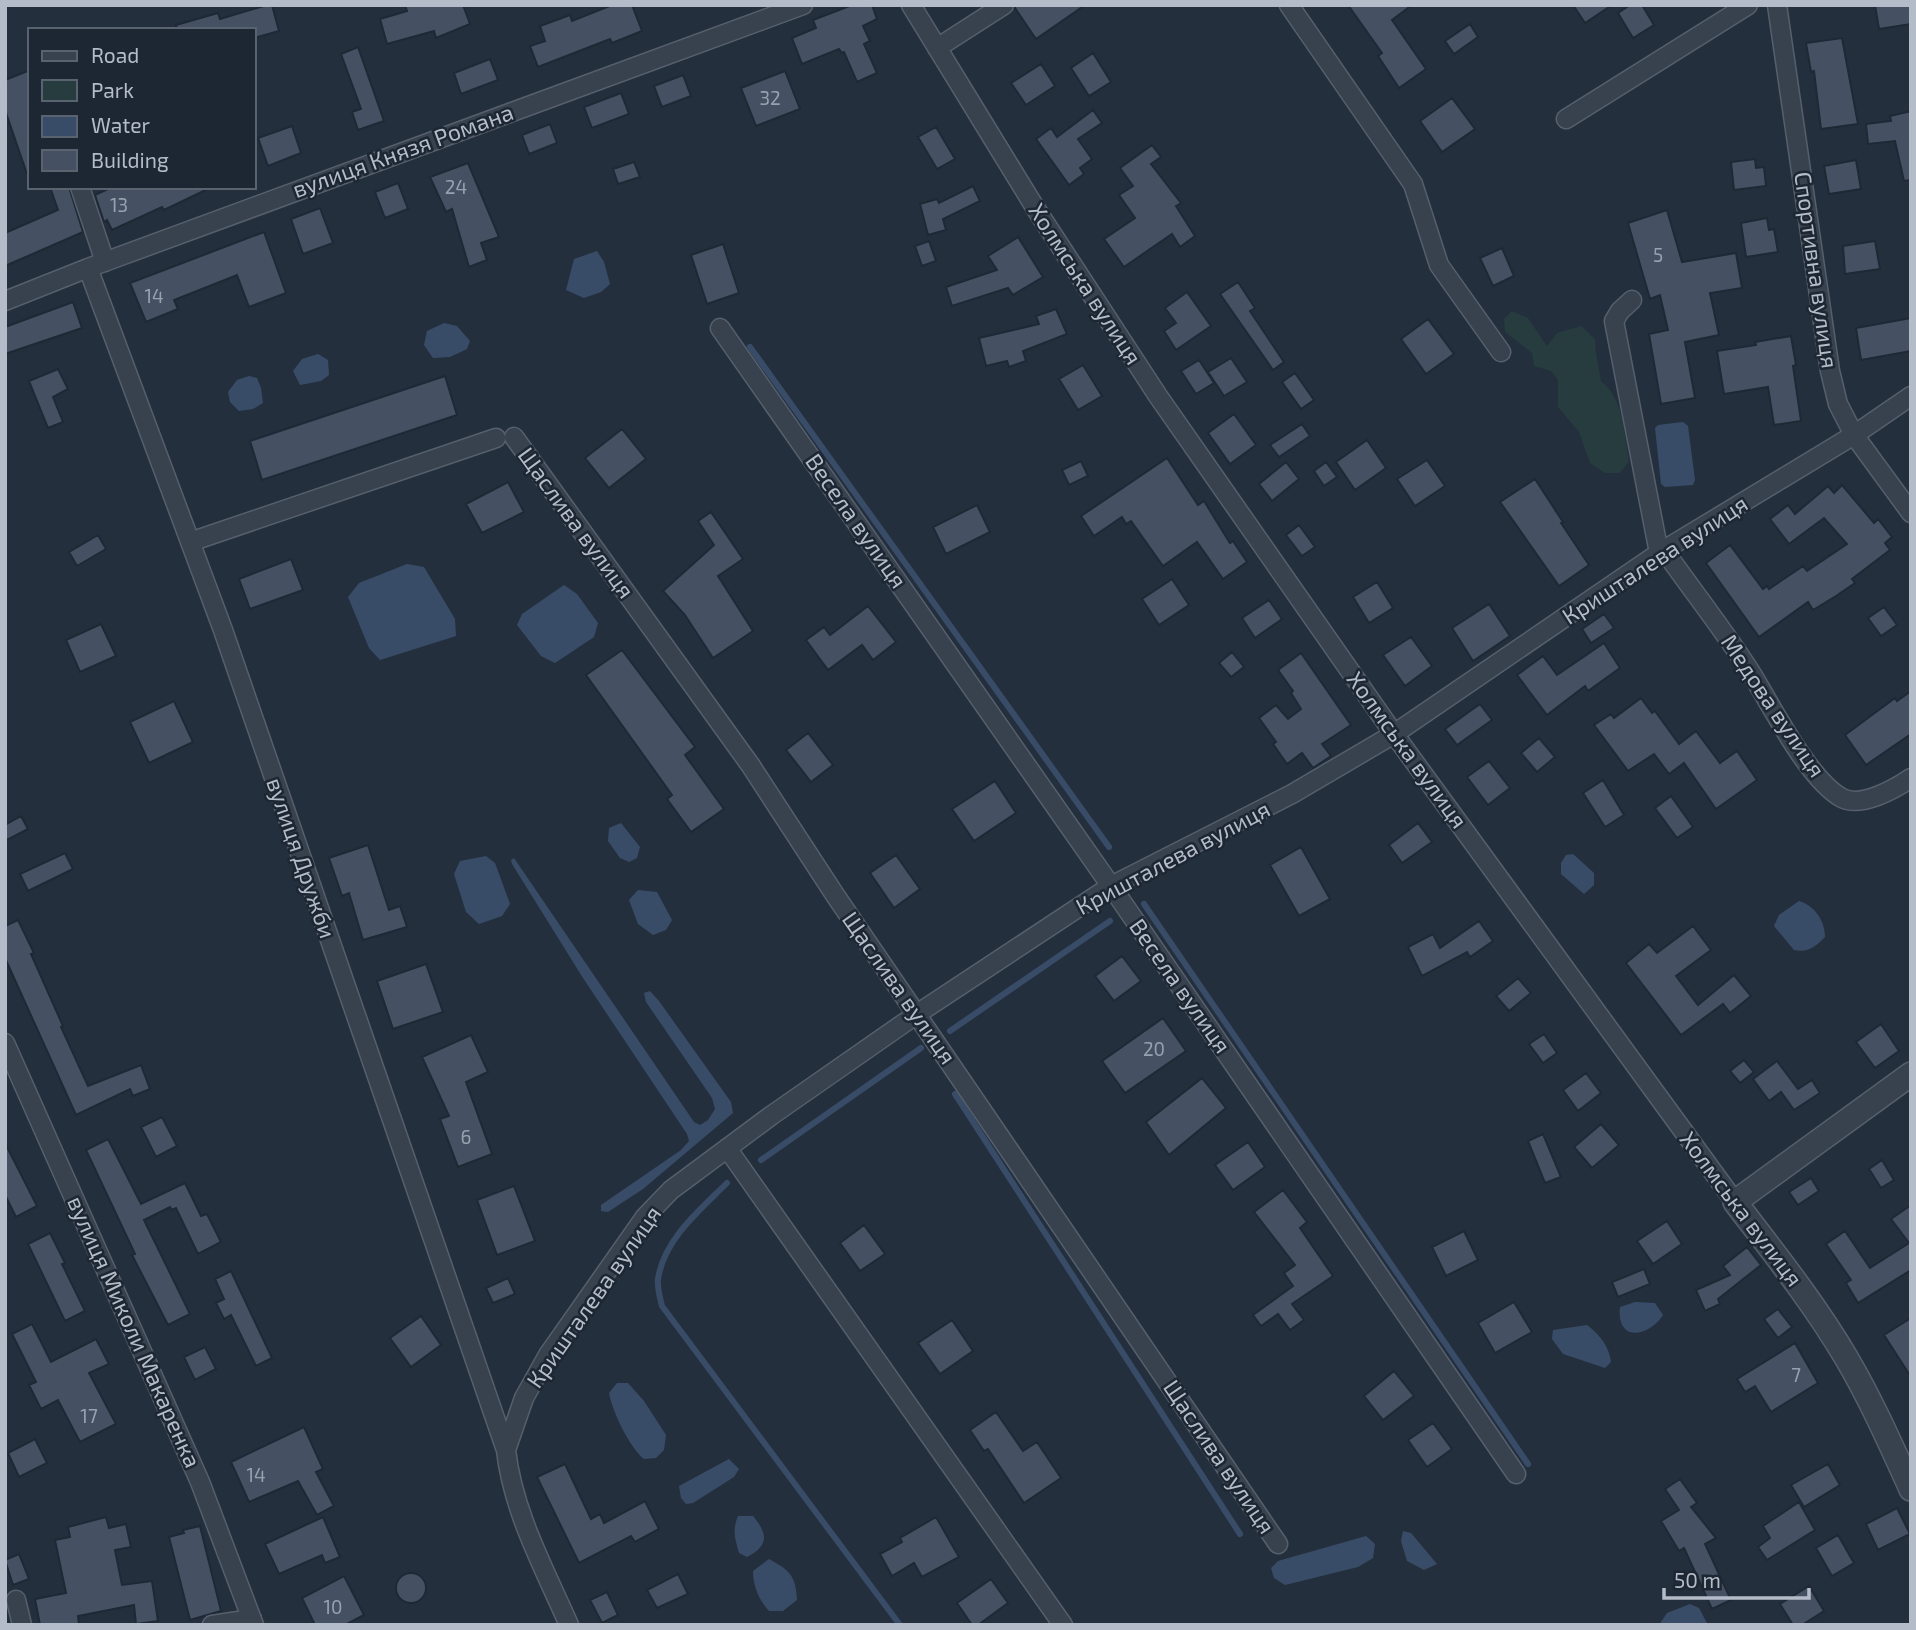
<svg xmlns="http://www.w3.org/2000/svg" width="1916" height="1630" viewBox="0 0 1916 1630" font-family="'Exo 2',sans-serif">
	<style>
		.green { fill: #263c3f }
		.water { fill: #394c67 }
		.lines { fill: none; stroke-linecap: round; stroke-linejoin: round }
		.stream { stroke: #394c67; stroke-width: 6 }
		.building { fill: #455162; stroke: #1f2835; stroke-width: 2 }
		.minor-casing { stroke: #565f6c; stroke-width: 21 }
		.tertiary-casing { stroke: #565f6c; stroke-width: 26 }
		.minor { stroke: #38414e; stroke-width: 18 }
		.tertiary { stroke: #38414e; stroke-width: 23 }
		.labels { text-anchor: middle; stroke-width: 5; stroke-linejoin: round; paint-order: stroke }
		.number-label { font-size: 19px; fill: #98a1af }
		.street-label { font-size: 23px; fill: #b4bcc9; stroke: #1d2633 }
	</style>
	<rect width="100%" height="100%" fill="#242f3e"/>
	<!-- green -->
	<path class="green" d="M1512 311 1528 318 1547 346 1557 333 1581 326 1595 339 1596 353 1601 381C1624 399 1624 433 1629 461L1620 473H1605L1590 463 1579 432 1558 407V380L1551 371 1534 366 1532 353 1505 332 1504 319Z"/>
	<!-- water -->
	<path class="water" d="M597 251 604 262 610 284 601 292 584 298 566 290 574 259Z
		M444 323 457 326 470 341 467 349 450 357 433 358 424 345 427 331Z
		M318 354 328 360 329 375 321 381 300 385 293 371 302 359Z
		M249 376 257 378 261 388 263 403 253 409 239 411 230 402 228 392 237 380Z
		M1683 422 1688 426 1695 480 1693 485 1665 487 1661 484 1655 428 1658 425Z
		M407 564 424 567 455 619 456 636 380 660 369 648 348 597 359 583Z
		M564 585 577 594 598 623 594 637 555 663 541 656 517 625 522 614Z
		M621 823 640 847 637 858 629 862 620 858 608 841 609 828Z
		M1573 854 1594 873V885L1584 894 1561 874V863L1566 855Z
		M486 856 495 863 510 904 502 916 479 924 466 912 454 874 460 861Z
		M514 858 694 1122 700 1125 708 1120 715 1109 712 1098 646 1002 644 993 650 991 659 1001 731 1102 733 1113 643 1189 608 1212 601 1211V1205L681 1150 689 1141 687 1134 583 978 512 864 511 860Z
		M638 890 657 892 672 920 666 930 653 935 638 924 629 900Z
		M1799 901C1815 906 1825 921 1825 937 1815 947 1808 953 1794 950L1774 926 1779 915Z
		M1635 1302 1655 1303 1663 1315C1648 1338 1616 1342 1620 1307Z
		M1587 1325C1600 1335 1609 1346 1611 1362L1605 1368 1563 1354 1552 1339 1553 1330Z
		M617 1383H628L644 1401 666 1435 664 1450 656 1458 644 1459C630 1448 612 1411 609 1393Z
		M729 1459 739 1469 734 1477 693 1503 686 1504 681 1498 679 1486Z
		M738 1516H753C768 1534 769 1546 747 1557L739 1553C735 1539 732 1530 738 1516Z
		M1403 1531 1411 1533 1437 1564 1424 1570 1407 1561 1401 1541Z
		M1366 1536 1375 1544 1373 1558 1358 1567 1285 1585 1274 1578 1271 1568 1278 1561Z
		M769 1559C789 1570 796 1575 797 1600L783 1611H769C759 1600 753 1586 753 1571Z
		M1690 1604 1699 1608 1708 1625H1659L1667 1613Z"/>
	<g class="lines">
		<!-- stream -->
		<path class="stream" d="M750 347 1109 847
			M1144 904 1528 1464
			M950 1031 1110 921
			M955 1094 1240 1534
			M761 1160 921 1048
			M727 1183C700 1210 664 1239 658 1279 657 1288 660 1298 662 1306L900 1625"/>
	</g>
	<!-- building -->
	<path class="building" d="M267 5H272L279 31 254 38V30H177L176 25 218 13 220 19Z
		M405 5H463L470 24 436 38 434 31 387 44 380 19 407 11Z
		M612 5H632L642 31 612 43 610 39 538 67 530 46 545 41 540 26 570 15 572 21Z
		M852 5H872L877 19 863 26 870 41 864 44 877 73 857 82 844 52 842 53 839 49 802 64 792 38 816 28 813 20Z
		M1015 5H1085L1036 39 1015 8Z
		M1348 5H1412L1392 20 1426 69 1399 88 1378 56 1382 53Z
		M1573 5H1612L1585 23Z
		M1630 5H1642L1654 25 1633 38 1618 13Z
		M1875 5H1911V24L1879 29Z
		M1470 24 1478 37 1454 54 1445 41Z
		M1842 38 1858 124 1821 129 1814 71 1811 72 1806 43Z
		M358 47 384 121 358 130 352 112 361 109 341 54Z
		M1093 53 1111 82 1089 96 1071 68Z
		M490 59 498 80 461 94 454 73Z
		M1041 64 1055 86 1026 105 1011 83Z
		M30 70V174H27L5 110V80Z
		M785 71 800 109 756 126 741 88Z
		M683 75 691 96 662 107 654 86Z
		M621 93 629 114 592 128 584 107Z
		M1452 98 1475 129 1442 152 1420 121Z
		M1093 110 1102 123 1078 139 1092 159 1080 168 1084 174 1069 185 1036 139 1051 128 1057 137Z
		M1911 111V180L1904 181 1895 141 1868 144 1866 124 1891 121 1890 116Z
		M550 124 557 143 529 154 522 135Z
		M292 126 301 153 268 166 258 138Z
		M936 127 955 159 937 169 918 137Z
		M1152 145 1161 157 1151 164 1181 203 1176 206 1195 236 1180 247 1172 234 1124 267 1104 239 1135 218 1119 195 1133 186 1120 168Z
		M1755 159 1756 168 1764 167 1766 186 1734 190 1731 162Z
		M1856 160 1861 189 1829 194 1824 166Z
		M634 162 640 177 618 184 613 169Z
		M468 163 499 237 481 243 487 260 469 267 452 209 446 212 430 177Z
		M398 183 408 209 385 218 375 192Z
		M973 186 980 201 943 219 946 230 928 235 920 204 937 199 939 203Z
		M50 187H69L83 232 5 266V233L58 210Z
		M112 187H212L164 210 162 207 112 230 107 220 104 222 95 195Z
		M320 208 333 243 303 254 291 219Z
		M1667 210 1682 262 1736 253 1742 288 1710 293 1719 335 1685 342 1695 398 1661 404 1649 334 1668 330 1660 295 1650 299 1628 223Z
		M1767 218 1769 230 1774 229 1778 252 1746 257 1741 223Z
		M264 232 286 293 249 307 237 275 174 300 178 309 146 322 130 283Z
		M1018 237 1043 277 1013 295 1008 288 952 306 946 287 997 270 988 256Z
		M929 241 936 261 922 266 915 246Z
		M1875 241 1880 269 1845 274 1843 246Z
		M723 244 739 293 707 304 691 255Z
		M1502 248 1514 276 1493 286 1480 258Z
		M1238 282 1255 308 1250 311 1284 362 1273 370 1220 294Z
		M1187 292 1211 326 1176 350 1164 331 1176 323 1165 308Z
		M73 302 82 328 5 354V327Z
		M1056 309 1067 334 1023 351 1026 361 1009 367 1007 361 986 366 979 338 1039 324 1036 316Z
		M1911 318V351L1861 360 1856 328Z
		M1428 319 1454 354 1426 374 1401 339Z
		M1791 336 1796 365 1793 366 1801 421 1774 425 1768 387 1724 394 1717 351 1756 345 1755 342Z
		M1231 358 1247 382 1224 396 1208 372Z
		M1199 360 1214 383 1196 394 1181 371Z
		M1083 365 1102 396 1078 410 1059 379Z
		M58 369 68 389 53 397 63 422 48 428 29 381Z
		M1295 373 1314 400 1301 409 1282 382Z
		M445 376 457 415 262 480 250 441Z
		M1234 414 1256 445 1230 464 1208 433Z
		M1302 424 1310 436 1279 457 1270 445Z
		M622 429 646 459 609 488 585 458Z
		M1367 440 1386 468 1355 490 1336 462Z
		M1167 458 1198 505 1204 501 1230 543 1233 541 1247 562 1223 579 1197 542 1163 566 1131 521 1126 524 1122 517 1094 536 1081 516Z
		M1427 460 1445 486 1415 506 1397 479Z
		M1081 461 1088 476 1069 485 1062 470Z
		M1286 462 1299 479 1272 501 1259 484Z
		M1326 462 1337 477 1324 486 1314 471Z
		M1535 479 1563 522 1561 523 1589 565 1559 586 1500 502Z
		M508 482 524 512 482 533 466 504Z
		M1842 485 1874 523 1878 519 1892 537 1885 543 1890 550 1852 579 1855 583 1836 596 1813 610 1808 602 1759 637 1706 563 1730 545 1763 589 1767 586 1769 589 1803 566 1807 571 1847 544 1824 518 1789 544 1770 519 1788 505 1795 514 1828 486 1834 493Z
		M977 505 990 532 946 554 933 527Z
		M711 512 743 559 718 576 753 631 713 658 685 615 663 591 714 545 698 521Z
		M1299 525 1315 547 1302 556 1286 535Z
		M98 535 106 549 77 566 69 552Z
		M291 559 303 590 250 609 239 579Z
		M1172 579 1189 605 1159 625 1142 599Z
		M1377 582 1393 608 1369 623 1353 597Z
		M1269 600 1282 619 1255 638 1242 618Z
		M1489 604 1510 636 1473 661 1452 628Z
		M868 606 896 642 873 660 862 645 828 670 806 640 824 627 830 635Z
		M1884 607 1897 625 1881 636 1868 618Z
		M1604 614 1614 628 1591 643 1582 629Z
		M101 624 116 656 80 672 66 640Z
		M1411 637 1432 666 1405 686 1383 655Z
		M1604 643 1620 668 1588 691 1585 686 1547 715 1517 675 1543 656 1557 675Z
		M622 650 695 747 685 755 724 809 691 832 667 799 672 795 586 675Z
		M1232 652 1244 667 1231 677 1219 663Z
		M1301 653 1351 725 1322 744 1331 756 1313 768 1302 753 1287 764 1273 744 1276 742 1259 718 1276 705 1288 719 1301 709 1291 693 1293 691 1278 670Z
		M1911 691V734L1866 765 1845 735 1895 698 1897 701Z
		M1641 698 1652 713 1655 711 1679 744 1696 731 1720 763 1737 751 1757 780 1716 809 1684 763 1669 774 1654 754 1628 771 1594 725 1611 714 1614 718Z
		M174 701 193 742 149 763 130 722Z
		M1480 704 1492 720 1457 745 1445 729Z
		M808 733 833 765 811 782 786 750Z
		M1539 738 1555 757 1537 772 1521 753Z
		M1489 761 1510 788 1488 805 1467 777Z
		M1603 780 1624 815 1605 827 1583 793Z
		M995 781 1016 813 974 841 952 809Z
		M1671 796 1693 827 1677 838 1655 808Z
		M21 816 28 829 5 841V825Z
		M1418 823 1432 842 1402 863 1389 845Z
		M368 845 389 910 400 906 407 927 363 940 349 893 342 896 329 858Z
		M1301 847 1330 899 1299 916 1270 865Z
		M65 853 73 869 28 891 20 874Z
		M896 855 920 889 894 908 870 873Z
		M18 920 34 953 31 954 63 1026 61 1027 88 1086 141 1065 150 1089 133 1096 130 1089 76 1115 5 958V926Z
		M1479 921 1493 941 1470 957 1467 952 1422 976 1408 947 1433 934 1440 948Z
		M1693 926 1711 950 1676 976 1698 1005 1734 975 1751 996 1730 1013 1723 1004 1681 1035 1626 963 1649 944 1657 953Z
		M1122 956 1141 981 1114 1001 1095 976Z
		M426 964 443 1012 393 1029 377 981Z
		M1518 978 1531 993 1509 1011 1496 996Z
		M1163 1018 1186 1051 1125 1093 1102 1061Z
		M1881 1024 1899 1051 1875 1068 1856 1042Z
		M1544 1034 1557 1053 1543 1063 1529 1044Z
		M471 1035 488 1072 466 1082 492 1154 458 1167 440 1119 449 1116 422 1057Z
		M1744 1060 1754 1072 1740 1083 1730 1071Z
		M1777 1061 1798 1089 1812 1080 1820 1093 1794 1110 1781 1092 1769 1101 1753 1079Z
		M1586 1073 1601 1093 1578 1111 1563 1090Z
		M1202 1078 1226 1108 1169 1155 1146 1122Z
		M162 1117 177 1146 156 1157 141 1127Z
		M1601 1124 1619 1145 1592 1168 1574 1147Z
		M1543 1134 1561 1177 1545 1183 1528 1141Z
		M108 1139 141 1204 185 1183 201 1216 207 1214 221 1242 198 1254 176 1208 172 1210 170 1207 144 1220 190 1314 168 1325 132 1255 135 1254 86 1150Z
		M1248 1142 1265 1167 1233 1190 1215 1165Z
		M5 1143 37 1206 16 1217 5 1195Z
		M1882 1160 1894 1180 1881 1188 1869 1169Z
		M1811 1178 1819 1191 1798 1205 1789 1192Z
		M514 1186 535 1241 497 1255 477 1200Z
		M1283 1190 1307 1222 1300 1228 1333 1276 1292 1304 1304 1320 1290 1330 1278 1314 1261 1326 1253 1315 1293 1286 1284 1273 1295 1265 1254 1212Z
		M1911 1205V1270L1858 1303 1846 1283 1851 1280 1826 1244 1845 1231 1870 1268 1909 1243 1891 1219Z
		M1667 1221 1682 1244 1653 1264 1637 1241Z
		M864 1225 885 1254 860 1271 840 1243Z
		M1464 1231 1478 1260 1446 1276 1432 1247Z
		M50 1233 65 1263 62 1264 85 1311 65 1321 28 1244Z
		M1747 1247 1761 1265 1718 1299 1720 1304 1705 1311 1696 1290 1730 1275 1723 1266Z
		M1644 1269 1650 1284 1618 1297 1612 1282Z
		M231 1271 272 1358 256 1366 231 1315 224 1319 216 1303 224 1299 215 1279Z
		M508 1278 515 1294 493 1303 486 1288Z
		M1514 1302 1532 1332 1495 1353 1478 1323Z
		M1778 1309 1792 1327 1778 1338 1764 1319Z
		M421 1316 441 1345 411 1367 390 1338Z
		M1911 1318V1377L1884 1335Z
		M952 1320 973 1351 940 1374 918 1343Z
		M32 1324 51 1362 96 1339 109 1364 89 1373 116 1424 80 1442 58 1400 41 1409 29 1385 36 1382 12 1334Z
		M1795 1343 1818 1383 1771 1412 1755 1386 1745 1392 1737 1379Z
		M205 1347 216 1369 195 1380 184 1357Z
		M1394 1371 1414 1396 1383 1420 1364 1396Z
		M996 1412 1023 1451 1037 1442 1061 1478 1024 1503 988 1449 984 1451 970 1430Z
		M1433 1423 1452 1449 1427 1467 1408 1440Z
		M304 1427 323 1469 316 1472 334 1506 317 1515 298 1481 249 1502 231 1462Z
		M35 1439 47 1463 19 1477 8 1453Z
		M565 1464 591 1519 600 1514 604 1523 645 1501 659 1529 635 1542 631 1536 579 1563 537 1477Z
		M1828 1464 1840 1485 1804 1507 1791 1485Z
		M1680 1479 1697 1503 1691 1507 1716 1538 1705 1544 1731 1600 1712 1609 1684 1548 1679 1551 1661 1521 1679 1510 1665 1489Z
		M1799 1502 1815 1530 1767 1560 1758 1547 1770 1538 1763 1526Z
		M1897 1508 1910 1534 1878 1550 1866 1524Z
		M106 1517 109 1528 126 1524 131 1547 115 1550 122 1585 152 1581 158 1621 136 1624 134 1605 78 1616 79 1625H40L35 1599 66 1593 55 1540 70 1537 68 1527Z
		M323 1517 340 1557 325 1563 322 1555 279 1574 265 1544Z
		M936 1517 959 1557 922 1577 914 1563 892 1576 880 1554 902 1542 900 1538Z
		M200 1526 221 1611 190 1620 169 1537 184 1533 183 1530Z
		M1838 1535 1854 1563 1832 1576 1816 1548Z
		M19 1554 29 1579 13 1585 5 1560Z
		M396 1588a15 15 0 1 1 30 0a15 15 0 1 1-30 0Z
		M678 1574 688 1594 657 1608 647 1590Z
		M344 1576 364 1615 345 1625H315L302 1598Z
		M991 1579 1008 1603 978 1625H972L957 1603Z
		M1809 1586 1824 1611 1802 1625H1793L1780 1604Z
		M607 1592 618 1615 602 1623 590 1600Z"/>
	<g class="lines">
		<defs>
			<path id="minor" d="M911 5 1036 209 1158 396 1394 734 1735 1202
				M1289 5 1413 184 1439 265 1501 352
				M1777 5 1830 371 1838 404 1854 435 1911 513
				M937 48 1004 5
				M1566 119 1748 5
				M80 187 105 262
				M88 268 223 630 506 1450C513 1512 544 1568 569 1625
				M1632 300 1620 311 1614 321 1659 553
				M5 301 88 268 803 5
				M720 328 1111 886 1516 1474
				M514 437 751 766 835 895 1278 1544
				M190 542 496 438
				M1664 550C1692 590 1722 628 1748 668 1770 702 1807 779 1842 798 1861 808 1895 789 1911 778
				M5 1043 200 1482 254 1625
				M727 1148 1063 1625
				M506 1450 524 1398 548 1355 645 1217 671 1190 772 1115 917 1014 1111 886 1292 794 1394 734 1659 553 1854 435 1911 396
				M16 1600 22 1625
				M212 1625 252 1619"/>
			<path id="tertiary" d="M1911 1074 1735 1202C1774 1253 1814 1303 1847 1359 1871 1400 1891 1445 1911 1489"/>
		</defs>
		<!-- minor casing -->
		<use href="#minor" class="minor-casing"/>
		<!-- tertiary casing -->
		<use href="#tertiary" class="tertiary-casing"/>
		<!-- minor -->
		<use href="#minor" class="minor"/>
		<!-- tertiary -->
		<use href="#tertiary" class="tertiary"/>
	</g>
	<g class="labels">
		<!-- number labels -->
		<g class="number-label">
			<text x="770" y="105">32</text>
			<text x="456" y="194">24</text>
			<text x="119" y="212">13</text>
			<text x="1658" y="262">5</text>
			<text x="154" y="303">14</text>
			<text x="1154" y="1056">20</text>
			<text x="466" y="1144">6</text>
			<text x="1796" y="1382">7</text>
			<text x="89" y="1423">17</text>
			<text x="256" y="1482">14</text>
			<text x="333" y="1614">10</text>
		</g>
		<!-- street labels -->
		<g class="street-label">
			<text transform="translate(403 151) rotate(-20)" y="8">вулиця Князя Романа</text>
			<text transform="translate(1816 270) rotate(82)" y="8">Спортивна вулиця</text>
			<text transform="translate(1085 284) rotate(57)" y="8">Холмська вулиця</text>
			<text transform="translate(856 521) rotate(55)" y="8">Весела вулиця</text>
			<text transform="translate(576 523) rotate(54)" y="8">Щаслива вулиця</text>
			<text transform="translate(1655 560) rotate(-33)" y="8">Кришталева вулиця</text>
			<text transform="translate(1773 706) rotate(56)" y="8">Медова вулиця</text>
			<text transform="translate(1407 750) rotate(54)" y="8">Холмська вулиця</text>
			<text transform="translate(301 858) rotate(71)" y="8">вулиця Дружби</text>
			<text transform="translate(1173 858) rotate(-28)" y="8">Кришталева вулиця</text>
			<text transform="translate(1180 986) rotate(55)" y="8">Весела вулиця</text>
			<text transform="translate(899 988) rotate(55)" y="8">Щаслива вулиця</text>
			<text transform="translate(1741 1209) rotate(53)" y="8">Холмська вулиця</text>
			<text transform="translate(594 1297) rotate(-55)" y="8">Кришталева вулиця</text>
			<text transform="translate(134 1332) rotate(66)" y="8">вулиця Миколи Макаренка</text>
			<text transform="translate(1219 1457) rotate(56)" y="8">Щаслива вулиця</text>
		</g>
	</g>
	<!-- border -->
	<rect width="1916" height="1630" fill="none" stroke="#b4bcc9" stroke-width="14"/>
	<!-- legend -->
	<rect x="28" y="28" width="228" height="161" fill="#1d2633" stroke="#59626f" stroke-width="2"/>
	<rect x="42" y="51" width="35" height="10" fill="#38414e" stroke="#59626f" stroke-width="2"/>
	<text x="91" y="63" font-size="21" fill="#b4bcc9">Road</text>
	<rect x="42" y="80" width="35" height="21" fill="#263c3f" stroke="#59626f" stroke-width="2"/>
	<text x="91" y="98" font-size="21" fill="#b4bcc9">Park</text>
	<rect x="42" y="116" width="35" height="21" fill="#394c67" stroke="#59626f" stroke-width="2"/>
	<text x="91" y="133" font-size="21" fill="#b4bcc9">Water</text>
	<rect x="42" y="150" width="35" height="21" fill="#455162" stroke="#59626f" stroke-width="2"/>
	<text x="91" y="168" font-size="21" fill="#b4bcc9">Building</text>
	<!-- scale -->
	<path d="M1664 1588v10h145v-10" fill="none" stroke="#b4bcc9" stroke-width="3.5"/>
	<text x="1674" y="1588" font-size="21" fill="#b4bcc9" stroke="#1d2633" stroke-width="5" paint-order="stroke">50 m</text>
</svg>
